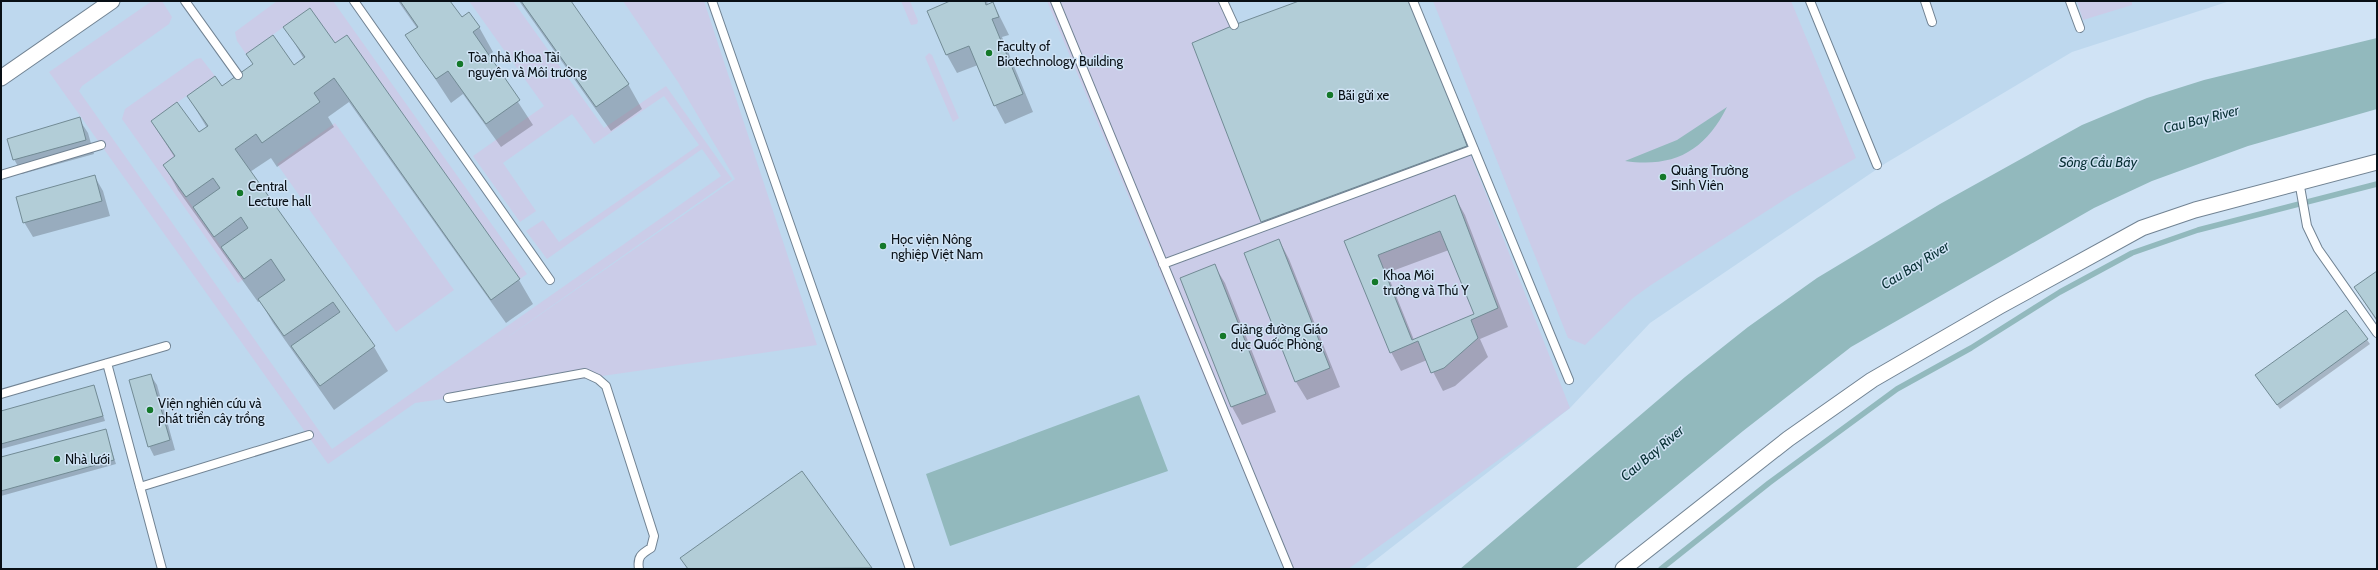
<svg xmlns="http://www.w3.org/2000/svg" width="2378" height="570" viewBox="0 0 2378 570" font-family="Cabin,sans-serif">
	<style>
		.built { fill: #bed8ee }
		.green { fill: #cbcce8 }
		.water { fill: #92b9bd }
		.shadow { fill: #0003; fill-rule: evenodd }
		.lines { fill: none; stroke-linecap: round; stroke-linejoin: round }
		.stream { stroke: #92b9bd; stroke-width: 5.5 }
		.building { fill: #b2cdd7; stroke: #728b95; fill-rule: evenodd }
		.lane-casing { stroke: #718393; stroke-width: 10 }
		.street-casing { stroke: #718393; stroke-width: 17 }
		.lane { stroke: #fff; stroke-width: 8 }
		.street { stroke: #fff; stroke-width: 15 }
		.poi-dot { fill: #147829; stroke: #d0e3f5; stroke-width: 1.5 }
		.labels { text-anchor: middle; stroke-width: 3; stroke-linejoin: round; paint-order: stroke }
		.poi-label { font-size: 13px; fill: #080f15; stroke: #d0e3f5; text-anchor: start }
		.water-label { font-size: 14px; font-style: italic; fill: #083034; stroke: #d0e3f5 }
	</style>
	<rect width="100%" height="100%" fill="#d0e3f5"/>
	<!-- built -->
	<path class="built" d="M1 1H2230L2072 52 1886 163 1650 323 1570 408 1364 569H1Z"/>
	<!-- green -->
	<path class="green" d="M152 1H162L172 17 169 24 82 86 79 91 332 449 721 176 702 149 547 259 526 231 543 220 559 242 699 145 664 96 594 144 572 114 503 163 536 211 520 222 473 156 544 106 469 1H513L604 128 666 86 732 179 495 346 735 179 678 82 623 1H704L817 345 415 403 328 464 49 72Z
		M277 1H333L527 274 520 279 347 35 335 43 310 8 246 54 237 41 235 32Z
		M901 1H910L918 21 917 24 911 25Z
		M1047 1H1223L1234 25 1192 43 1261 222 1467 146 1570 408 1348 569H1284Z
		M1433 1H1791L1856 158 1790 196 1651 285 1633 298 1585 345 1568 338Z
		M2077 1H2132V5L2083 20Z
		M929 53 932 55 959 118 953 122 925 57Z
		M201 58 215 76 151 121 175 156 163 165 244 279 238 283 122 119 125 109 196 59Z
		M335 123 454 290 396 332 277 164Z"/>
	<!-- water -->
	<path class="water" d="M2377 38V109L2248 146 2152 181 2094 208 1851 347 1743 431 1575 569H1460L1685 377 1748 327 1817 278 1940 204 2082 125 2147 98 2204 80Z
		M1727 107C1705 151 1674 168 1625 161L1677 140Z
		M1139 395 1168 471 950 546 926 474Z"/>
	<!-- shadow -->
	<path class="shadow" d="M398 1H449L461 18 479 27 493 52 488 56 533 125 501 147 463 94 451 103 407 36 417 28Z
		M519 1H570L628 84 642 109 611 131Z
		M951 1H987L988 5 993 3 1009 35 1002 37 1033 112 1005 124 995 105 978 65 957 73 947 55Z
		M1302 1H1415L1469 151 1264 226 1262 222Z
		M285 27 335 44 347 36 519 280 533 304 506 323 349 102 328 117 334 127 277 167 271 158 250 172 374 347 388 371 334 410 273 323 260 301 258 302 178 190 164 165 175 158 152 122 198 134 207 128 188 96 294 66 304 59Z
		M79 119 88 133 94 154 22 174 14 159Z
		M95 177 103 191 110 216 33 237 24 222Z
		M1455 197 1465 215 1508 327 1480 339 1488 357 1455 386 1443 391 1427 360 1401 371 1391 352 1346 241ZM1449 250 1476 315 1414 340 1387 273Z
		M1279 240 1289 259 1340 387 1307 400 1296 382 1245 253Z
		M1214 265 1225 283 1276 412 1242 425 1232 407Z
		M2377 273V322L2355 288Z
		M2346 311 2370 344 2280 409 2259 380Z
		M151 376 157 385 175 450 154 456 149 446Z
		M94 386 105 421 1 449V412Z
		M105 430 116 464 1 496V458Z
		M802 472 871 569H688L682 558Z"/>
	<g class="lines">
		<!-- stream -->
		<path class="stream" d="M1661 569 1769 483 1897 389 1971 348 2060 292 2132 253 2198 230 2377 184"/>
	</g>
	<!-- building -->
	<path class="building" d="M400 1H450L462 17 469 12 480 27 473 32 520 100 486 124 448 71 436 79 420 57 405 35 418 27Z
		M521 1H571L629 84 596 107Z
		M950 1H985L986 5 993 2 999 17 992 19 1023 94 994 106 969 46 946 55 927 11Z
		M1299 1H1415L1467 146 1261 222 1192 43 1234 25Z
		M310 8 335 43 347 35 520 279 491 300 334 78 314 93 320 102 262 143 256 134 235 149 375 346 320 386 291 346 340 312 333 302 284 336 258 299 285 280 271 259 244 279 221 247 248 228 241 217 214 237 193 207 220 188 213 178 186 197 163 165 175 156 151 121 177 102 199 132 208 126 187 96 215 76 222 86 253 64 246 54 273 35 294 65 305 57 283 27Z
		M80 117 86 140 13 160 7 139Z
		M95 175 102 201 23 223 16 197Z
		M1455 195 1498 308 1471 320 1478 338 1444 368 1431 373 1418 341 1390 353 1344 241ZM1440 231 1474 314 1412 340 1378 255Z
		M1279 239 1330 368 1295 382 1244 253Z
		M1215 264 1266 394 1231 407 1180 278Z
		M2377 271V320L2354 287Z
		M2346 310 2368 339 2277 405 2255 375Z
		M151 374 170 440 148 447 129 380Z
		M94 385 103 416 1 444V411Z
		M106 429 114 460 1 491V457Z
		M802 471 872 568 688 569 680 558Z"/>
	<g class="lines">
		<defs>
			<path id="lane" d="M185 1 238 75
				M354 1 550 280
				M712 1 910 569
				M1055 1 1289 569
				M1223 1 1234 25
				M1413 1 1569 380
				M1810 1 1877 165
				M1925 1 1932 22
				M2070 1 2080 28
				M1 175 101 145
				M2299 181 2307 226 2318 249 2377 333
				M1163 264 1474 149
				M107 363 162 569
				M1 394 166 346
				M448 398 585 373 598 379 606 386 654 536 651 548C641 554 637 557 639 569
				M140 487 309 435"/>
			<path id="street" d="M1 78 112 1
				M1623 569 1788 439 1872 380 2000 306 2142 228 2195 210 2377 162"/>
		</defs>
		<!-- lane casing -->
		<use href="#lane" class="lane-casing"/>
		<!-- street casing -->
		<use href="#street" class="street-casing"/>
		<!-- lane -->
		<use href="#lane" class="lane"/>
		<!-- street -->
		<use href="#street" class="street"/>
	</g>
	<!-- markers -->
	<g class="poi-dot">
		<circle cx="989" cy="53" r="4"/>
		<circle cx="460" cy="64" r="4"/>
		<circle cx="1330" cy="95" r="4"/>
		<circle cx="1663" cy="177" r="4"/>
		<circle cx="240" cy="193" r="4"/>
		<circle cx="883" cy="246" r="4"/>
		<circle cx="1375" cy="282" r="4"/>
		<circle cx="1223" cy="336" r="4"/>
		<circle cx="150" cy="410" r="4"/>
		<circle cx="57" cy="459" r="4"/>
	</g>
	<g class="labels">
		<!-- poi labels -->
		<g class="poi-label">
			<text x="997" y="51">Faculty of<tspan x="997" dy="15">Biotechnology Building</tspan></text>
			<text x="468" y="62">Tòa nhà Khoa Tài<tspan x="468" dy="15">nguyên và Môi trường</tspan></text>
			<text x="1338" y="100">Bãi gửi xe</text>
			<text x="1671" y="175">Quảng Trường<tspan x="1671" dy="15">Sinh Viên</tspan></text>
			<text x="248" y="191">Central<tspan x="248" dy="15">Lecture hall</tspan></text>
			<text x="891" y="244">Học viện Nông<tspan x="891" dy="15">nghiệp Việt Nam</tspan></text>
			<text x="1383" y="280">Khoa Môi<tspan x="1383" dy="15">trường và Thú Y</tspan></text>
			<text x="1231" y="334">Giảng đường Giáo<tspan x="1231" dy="15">dục Quốc Phòng</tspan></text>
			<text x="158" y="408">Viện nghiên cứu và<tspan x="158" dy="15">phát triển cây trồng</tspan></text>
			<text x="65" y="464">Nhà lưới</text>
		</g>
		<!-- water labels -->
		<g class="water-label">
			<text transform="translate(2201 119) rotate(-14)" y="5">Cau Bay River</text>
			<text x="2098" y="167">Sông Cầu Bây</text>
			<text transform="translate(1915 265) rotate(-32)" y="5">Cau Bay River</text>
			<text transform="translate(1652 453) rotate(-40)" y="5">Cau Bay River</text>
		</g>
	</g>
	<!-- border -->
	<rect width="2378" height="570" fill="none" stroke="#080f15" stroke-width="4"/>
</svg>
